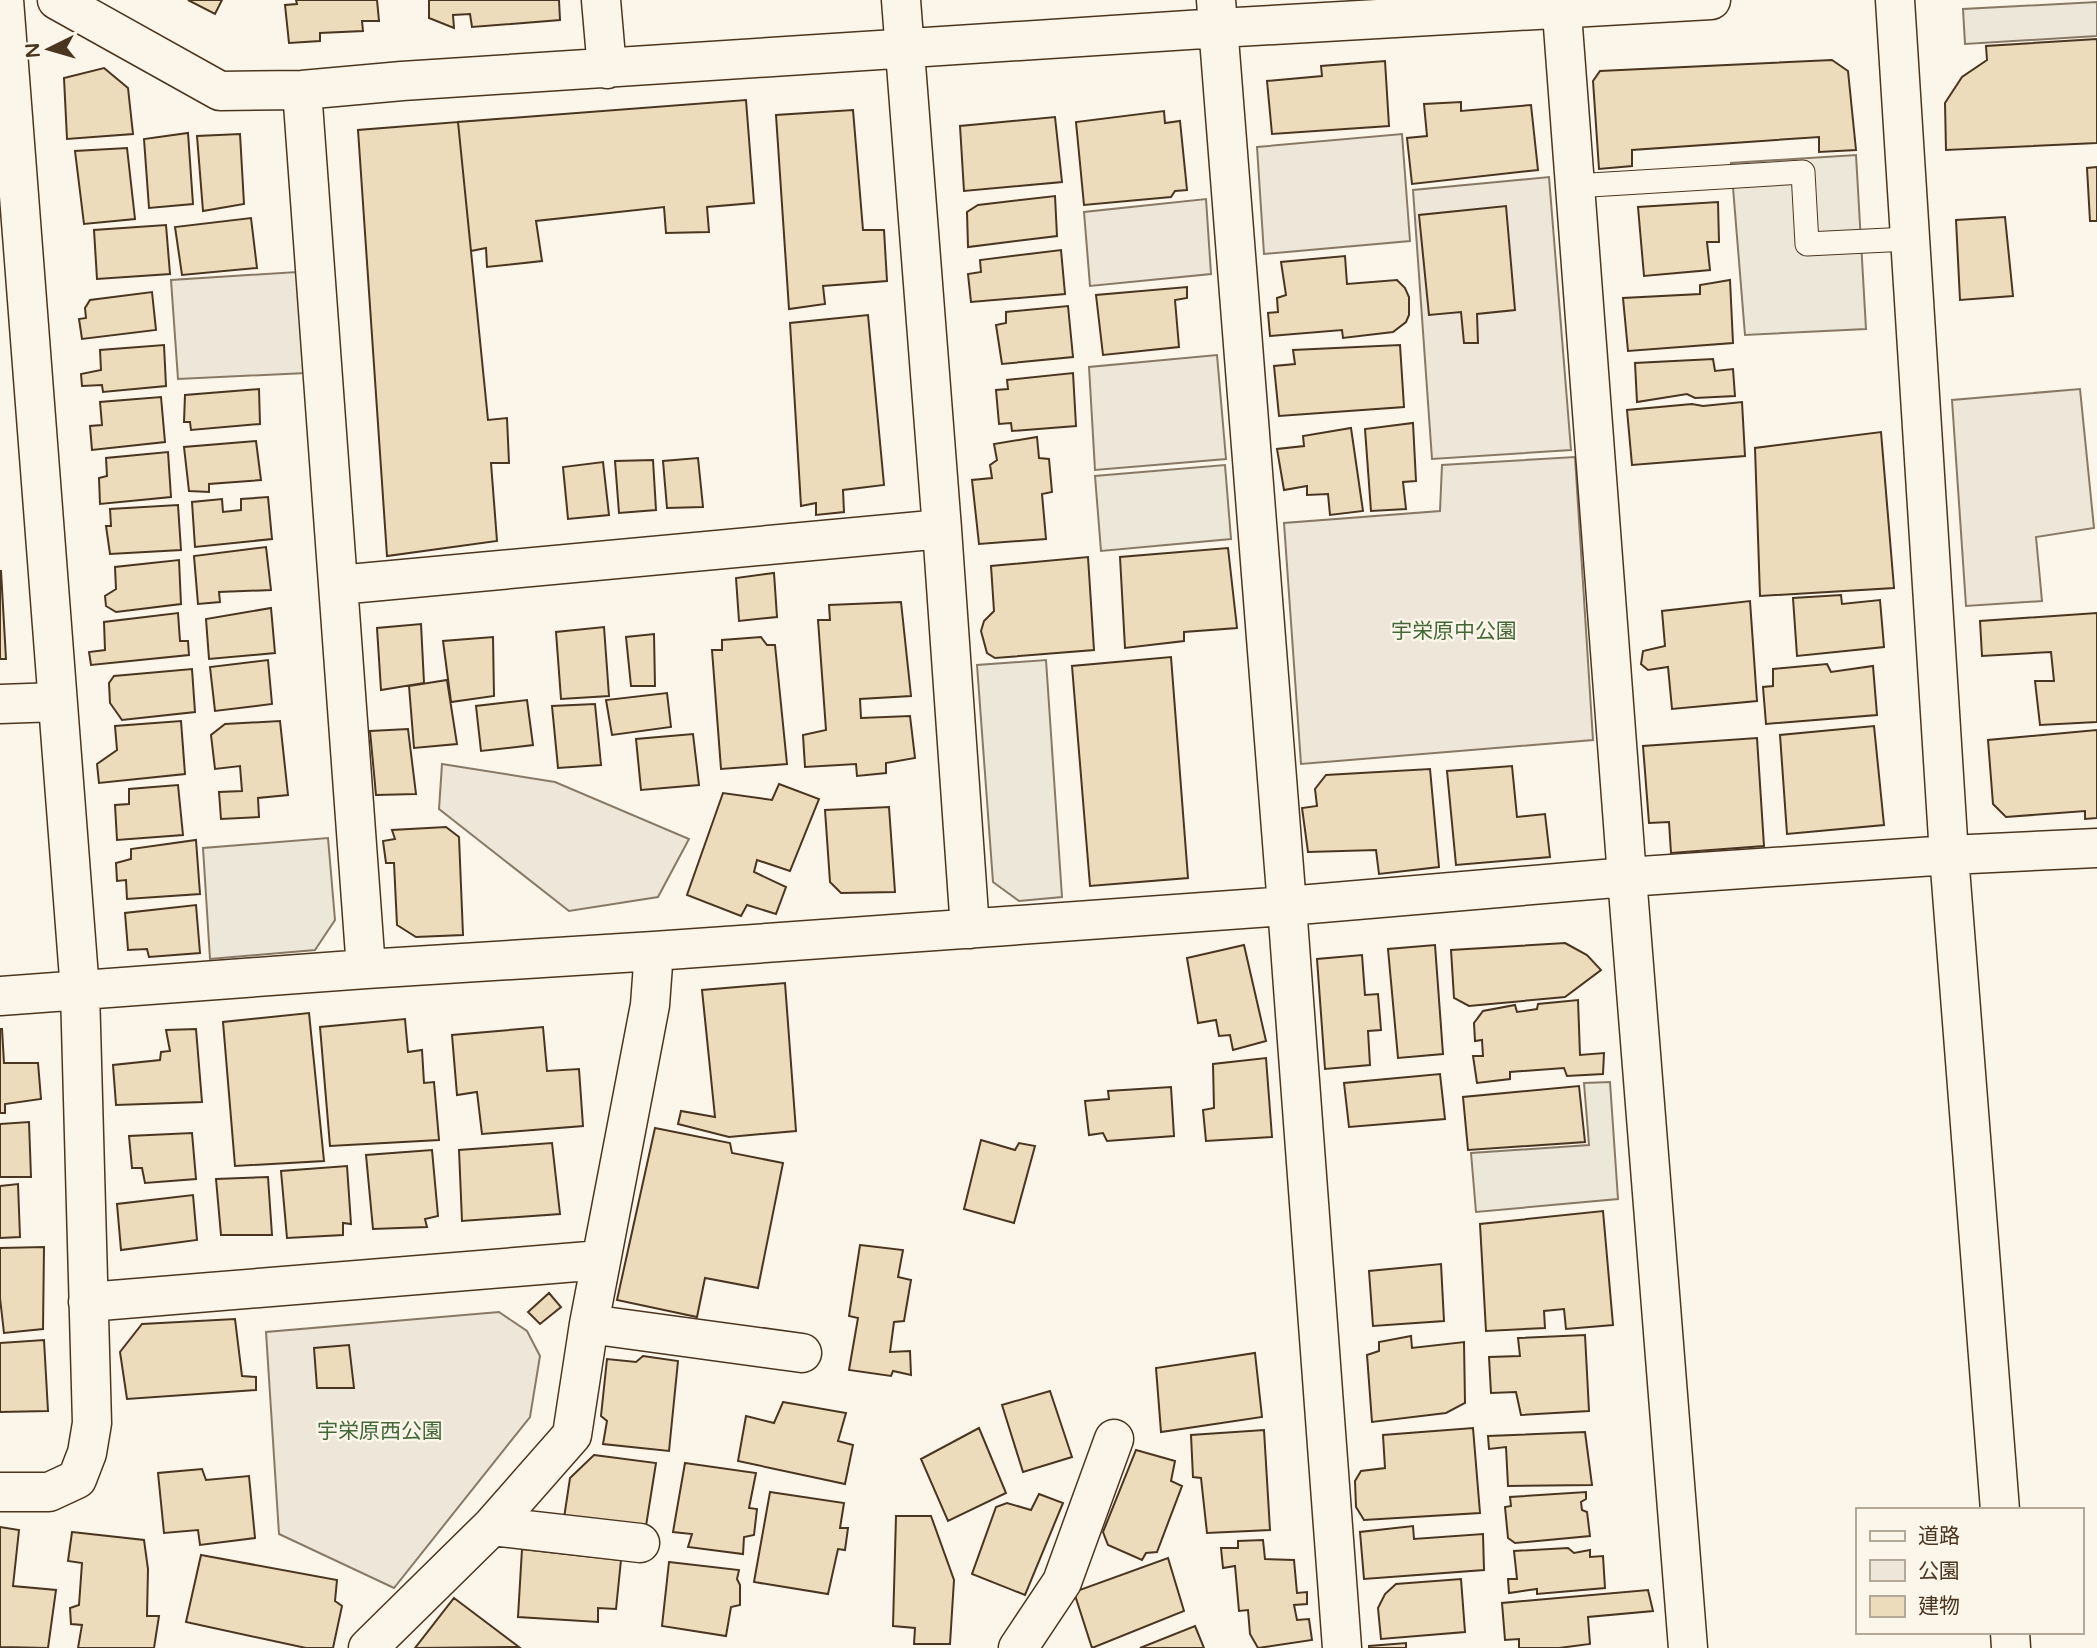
<svg xmlns="http://www.w3.org/2000/svg" width="2097" height="1648" viewBox="0 0 2097 1648" font-family="'Varela Round','Noto Sans JP',sans-serif">
	<style>
		.green { fill: #ede6d9; stroke: #887966; stroke-width: 2 }
		.parking { fill: #ede7d9; stroke: #887966; stroke-width: 2 }
		.building { fill: #ecdcbc; stroke: #4a3520; stroke-width: 2 }
		.lines { fill: none; stroke-linecap: round; stroke-linejoin: round }
		.service-casing { stroke: #4a3520; stroke-width: 25 }
		.minor-casing { stroke: #4a3520; stroke-width: 41 }
		.service { stroke: #fbf6e9; stroke-width: 23 }
		.minor { stroke: #fbf6e9; stroke-width: 38 }
		.labels { text-anchor: middle; stroke-width: 5; stroke-linejoin: round; paint-order: stroke }
		.park-label { font-size: 21px; fill: #436837; stroke: #fbf6e9 }
	</style>
	<rect width="100%" height="100%" fill="#fbf6e9"/>
	<!-- green -->
	<path class="green" d="M1402 134 1410 241 1264 254 1257 147Z
		M1549 177 1571 450 1432 459 1413 190Z
		M1206 199 1211 274 1090 286 1084 212Z
		M297 272 306 373 178 379 171 280Z
		M1217 355 1226 459 1095 470 1089 367Z
		M2080 389 2094 528 2036 537 2042 601 1966 606 1952 400Z
		M1575 457 1593 740 1301 764 1284 523 1440 511 1442 465Z
		M442 764 555 782 689 839 658 897 569 911 439 809Z
		M499 1312 527 1331 540 1356 530 1417 394 1588 279 1534 266 1332Z"/>
	<!-- parking -->
	<path class="parking" d="M2097 2V36L1965 44 1963 9Z
		M1856 155 1866 329 1745 335 1731 163Z
		M1225 465 1231 539 1101 551 1095 476Z
		M1046 660 1062 897 1019 901 993 882 977 665Z
		M328 838 335 920 315 950 210 959 203 848Z
		M1610 1082 1618 1199 1476 1212 1471 1153 1589 1145 1584 1083Z"/>
	<!-- building -->
	<path class="building" d="M188 0H222L215 14Z
		M296 0H377L379 21H362L363 31 320 33V41L289 43 285 5 297 4Z
		M429 0H559L560 20 472 27 470 14 453 15 454 28 429 18Z
		M2097 39V143L1946 150 1945 103 1962 77 1987 60 1986 46Z
		M1832 60 1848 71 1856 150 1819 152V137L1632 150V166L1599 169 1593 81 1600 71Z
		M1385 61 1389 126 1272 134 1267 81 1322 76 1321 66Z
		M104 68 128 88 133 134 67 139 64 78Z
		M746 100 754 203 707 207 709 232 666 233 664 207 536 221 542 261 487 267 486 248 471 251 458 122Z
		M1461 102V111L1531 105 1538 170 1412 184 1407 138 1427 136 1424 104Z
		M853 110 863 230H884L887 281 823 286 825 304 789 309 776 115Z
		M1164 111 1165 123 1180 121 1187 190 1175 191 1171 197 1084 205 1076 122Z
		M1055 117 1062 182 964 191 960 126Z
		M458 122 488 420 507 418 509 463H491L497 541 387 556 358 130Z
		M188 133 193 204 149 208 144 139Z
		M240 134 244 204 203 211 197 136Z
		M127 148 135 219 84 224 75 151Z
		M2097 167V221H2090L2087 168Z
		M1055 196 1057 236 968 247 967 212 978 205Z
		M1718 202 1719 242H1707L1710 270 1644 276 1638 207Z
		M1506 206 1515 310 1477 314 1478 343H1464L1461 312 1429 315 1419 215Z
		M2005 217 2013 296 1960 300 1956 220Z
		M251 218 257 268 182 275 175 227Z
		M166 225 170 274 97 279 94 230Z
		M1061 250 1065 294 971 302 968 274 981 272 980 260Z
		M1345 256 1347 284 1397 280 1405 288 1409 297V315L1406 322 1393 332 1343 338 1342 330 1270 336 1268 313 1278 312 1277 298 1286 295 1281 262Z
		M1730 280 1733 343 1628 351 1623 298 1700 294V285Z
		M1187 287V298L1175 300 1179 347 1103 355 1096 295Z
		M152 292 156 330 82 339 79 319 86 318 85 308 90 300Z
		M1068 306 1073 357 1002 364 996 325 1006 323V312Z
		M868 315 884 485 843 490 844 512 816 515V503L801 506 790 323Z
		M164 345 166 386 103 392 102 385 82 386 81 374 101 370 100 350Z
		M1400 345 1404 407 1279 416 1274 366 1295 364 1293 350Z
		M1713 359 1715 371 1733 369 1735 396 1695 398 1687 394 1637 402 1635 363Z
		M1073 373 1076 426 1012 431 1011 423 999 424 996 390 1008 389 1007 380Z
		M259 389 260 424 191 430 190 422H184L185 395Z
		M161 397 165 442 92 450 90 426 102 425 100 402Z
		M1742 402 1745 456 1632 465 1627 410 1692 404 1703 406Z
		M1413 423 1416 481 1403 482 1406 509 1371 511 1365 429Z
		M1351 428 1363 511 1330 515 1328 494 1307 495V486L1284 490 1277 449 1304 446 1303 436Z
		M1881 432 1894 588 1760 596 1755 448Z
		M1037 437 1039 458 1049 459 1052 492 1042 494 1046 539 979 544 972 480 992 478 990 465 997 460 994 444Z
		M256 441 261 480 209 484V492L189 491 184 447Z
		M168 452 171 497 100 504 99 478 107 476 106 458Z
		M698 458 703 507 667 508 663 461Z
		M653 460 656 510 619 513 615 461Z
		M603 462 609 515 568 519 563 467Z
		M268 497 272 539 195 547 192 502 222 499 223 512 241 510V499Z
		M178 505 181 550 110 554 106 526H111L110 509Z
		M266 547 271 590 219 592 220 602 198 604 194 556Z
		M1228 548 1237 628 1184 632V641L1125 648 1120 557Z
		M1088 557 1094 650 995 658 987 653 981 631 984 621 994 611 991 566Z
		M179 560 181 604 116 612 106 606 105 596 116 589 115 567Z
		M0 571H1L6 659H0Z
		M774 573 777 617 739 621 736 578Z
		M1841 595 1842 604 1880 600 1884 647 1797 656 1793 598Z
		M1750 601 1757 701 1672 709 1668 667 1648 670 1641 664 1643 651 1665 646 1662 611Z
		M901 602 911 696 860 699 861 718 910 716 915 758 886 763V773L857 776 856 764 805 767 803 735 826 730 818 620H830L829 605Z
		M271 608 275 653 209 659 206 619Z
		M178 613 180 641H188L189 655 91 665 89 652 105 650 104 622Z
		M2097 613V722L2040 725 2035 681H2054L2051 652 1982 656 1980 621Z
		M421 624 424 683 381 690 377 628Z
		M604 627 609 696 561 699 556 632Z
		M654 634 655 686H631L626 637Z
		M493 637 494 696 451 702 443 641Z
		M761 637 767 645H775L787 764 721 769 712 650H722V640Z
		M1171 657 1188 878 1090 886 1072 666Z
		M268 660 272 704 215 711 210 667Z
		M1827 664 1831 672 1873 666 1877 715 1766 724 1763 687 1773 686V669Z
		M192 669 195 712 122 720 110 703 109 683 114 676Z
		M447 680 457 744 414 748 409 686Z
		M667 693 671 727 612 735 606 700Z
		M527 700 533 745 481 751 476 706Z
		M595 704 601 765 558 768 552 706Z
		M181 721 185 774 99 783 97 764 117 750 115 726Z
		M280 721 288 795 258 798 259 817 221 819 219 792 242 791 240 766 215 769 211 735 225 724Z
		M1874 726 1884 825 1787 834 1780 735Z
		M408 729 416 794 376 795 370 731Z
		M2097 730V818L2085 819V811L2006 817 1993 804 1988 740Z
		M693 734 699 785 641 790 636 739Z
		M1757 738 1764 846 1671 853 1669 822 1649 823 1643 746Z
		M1512 766 1517 817 1545 814 1550 857 1456 865 1447 771Z
		M1430 769 1439 867 1379 874 1376 850 1308 852 1302 808 1317 806 1315 789 1326 775Z
		M779 784 819 799 790 871 757 860 754 872 786 887 776 914 747 905 741 916 687 895 723 793 772 800Z
		M178 785 183 835 117 840 115 805 129 804V789Z
		M889 807 895 892 841 893 830 882 825 810Z
		M446 827 459 837 463 935 416 937 397 925 394 863H386L383 841 395 839 392 830Z
		M196 840 200 894 127 899 126 880 117 881 116 863 131 859V849Z
		M196 905 200 953 149 957 147 949 128 950 125 913Z
		M1565 943 1587 955 1601 970 1565 997 1469 1006 1454 998 1451 950Z
		M1244 945 1266 1041 1233 1050 1230 1035 1219 1036 1216 1020 1198 1023 1187 958Z
		M1435 945 1443 1054 1398 1058 1388 949Z
		M1362 955 1365 995 1378 994 1381 1030 1368 1031 1370 1065 1325 1069 1317 959Z
		M785 983 796 1131 729 1137 678 1124 681 1111 715 1117 702 990Z
		M1578 1000 1580 1055 1604 1053 1603 1074 1567 1076 1564 1068 1510 1072V1079L1477 1083 1473 1056H1483L1482 1040 1475 1041 1474 1023 1483 1011 1515 1005 1517 1012 1537 1009 1538 1004Z
		M309 1013 324 1161 235 1166 223 1022Z
		M405 1019 408 1052 422 1050 424 1083 434 1082 439 1140 330 1146 320 1027Z
		M543 1027 547 1071 579 1069 583 1126 482 1134 477 1092 457 1095 452 1035Z
		M0 1029H2L4 1063H38L41 1099 5 1104V1113H0Z
		M196 1029 202 1102 116 1105 113 1065 160 1060 161 1052 170 1051 166 1030Z
		M1266 1058 1272 1137 1206 1141 1203 1110 1214 1108 1213 1064Z
		M1440 1074 1445 1119 1349 1127 1344 1083Z
		M1579 1086 1585 1142 1468 1150 1463 1097Z
		M1171 1087 1174 1136 1107 1141 1103 1133 1089 1135 1085 1101 1109 1099 1108 1091Z
		M29 1122 31 1177H0V1124Z
		M655 1128 730 1143 732 1153 783 1163 758 1288 705 1278 697 1317 617 1300Z
		M192 1133 196 1179 145 1183 142 1168H132L129 1136Z
		M981 1140 1015 1150 1019 1143 1035 1146 1014 1223 964 1209Z
		M552 1143 560 1214 462 1221 459 1150Z
		M432 1150 438 1216 425 1219 427 1227 373 1229 366 1155Z
		M347 1166 351 1224 343 1223V1235L287 1238 281 1171Z
		M268 1177 272 1235H221L216 1179Z
		M18 1184 20 1237 0 1238V1186Z
		M193 1195 197 1240 121 1250 117 1204Z
		M1603 1211 1613 1325 1566 1329 1564 1309 1544 1311 1545 1328 1486 1331 1480 1224Z
		M860 1245 903 1250 898 1277 911 1280 904 1321 894 1322 890 1352 910 1351 911 1375 893 1371 891 1376 849 1370 858 1318 849 1316Z
		M44 1247 43 1329 4 1333 0 1298V1248Z
		M1441 1264 1444 1321 1373 1326 1369 1271Z
		M549 1293 561 1307 540 1324 528 1312Z
		M235 1319 242 1376 256 1377V1390L127 1399 120 1352 142 1324Z
		M1585 1335 1589 1411 1521 1415 1516 1392 1491 1393 1489 1357 1520 1356 1518 1338Z
		M1411 1336 1412 1348 1464 1342 1465 1403 1446 1413 1372 1422 1367 1355 1379 1351V1342Z
		M44 1340 48 1411 0 1412V1343Z
		M349 1345 354 1388H317L314 1348Z
		M1255 1353 1262 1417 1161 1432 1156 1368Z
		M643 1356 678 1361 669 1451 603 1444 607 1421 601 1416 607 1359 636 1362Z
		M1050 1391 1072 1457 1023 1472 1002 1405Z
		M783 1402 846 1413 838 1441 853 1445 845 1484 738 1461 746 1416 774 1423Z
		M979 1428 1006 1493 948 1521 921 1459Z
		M1473 1428 1480 1513 1364 1520 1356 1507 1355 1481 1361 1471 1385 1468 1383 1435Z
		M1264 1430 1270 1530 1207 1533 1201 1478 1193 1477 1191 1435Z
		M1585 1432 1592 1485 1508 1486 1506 1447 1489 1449 1488 1436Z
		M1136 1450 1175 1461 1171 1481 1182 1486 1157 1552 1146 1553 1142 1560 1108 1545 1103 1532Z
		M594 1455 656 1463 646 1526 564 1518 570 1478Z
		M685 1463 756 1473 749 1508 757 1509 754 1535 744 1537 743 1554 688 1547 692 1534 673 1532Z
		M202 1469 206 1480 249 1476 255 1538 200 1545 198 1530 164 1533 158 1473Z
		M770 1492 844 1503 840 1528H848L845 1550 838 1549 828 1594 754 1582Z
		M1586 1492V1499L1581 1502 1582 1510 1587 1512 1590 1536 1515 1543 1508 1538 1505 1507 1511 1506 1510 1497Z
		M1039 1494 1063 1503 1025 1595 972 1574 996 1507 1007 1503 1031 1510Z
		M896 1516H931L954 1580 950 1644H914L915 1628 893 1626Z
		M1413 1526 1414 1539 1483 1534 1484 1570 1364 1579 1360 1532Z
		M0 1527 19 1530 13 1586 56 1590 48 1648 0 1647Z
		M72 1532 144 1540 148 1569 147 1616H159L154 1648H78L82 1625 71 1624 70 1608 79 1605 82 1563 68 1561Z
		M1263 1540 1265 1559 1294 1560 1297 1593 1307 1592V1604L1294 1605 1297 1620 1309 1619 1312 1640 1258 1648 1250 1634 1248 1610 1239 1611 1235 1566 1223 1568 1221 1548H1238V1541Z
		M1568 1548 1574 1553 1590 1550V1557L1603 1556 1605 1588 1537 1594V1589L1509 1593 1508 1579H1517L1514 1551Z
		M522 1549 621 1560 616 1609 598 1608V1622L518 1617Z
		M201 1555 337 1580 335 1601 342 1606 333 1648H306L186 1622Z
		M1168 1558 1184 1611 1092 1648 1074 1592Z
		M669 1562 739 1570 737 1579 740 1585V1605L731 1607 726 1636 662 1626Z
		M1461 1579 1465 1632 1381 1639 1378 1608 1385 1594 1396 1584Z
		M1648 1590 1653 1611 1588 1617 1590 1644 1559 1648H1519V1639L1505 1640 1502 1603Z
		M454 1598 519 1647 415 1648Z
		M1195 1626 1204 1648H1140Z
		M1406 1643V1648H1369V1646Z"/>
	<g class="lines">
		<defs>
			<path id="service" d="M1574 186 1803 172 1807 244 1908 239"/>
			<path id="minor" d="M57 0 220 91 302 90 402 81 1219 28 1711 0
				M601 0 607 69
				M901 0 942 529 970 929
				M1216 0 1287 906 1342 1648
				M1561 0 1627 877 1688 1648
				M1895 0 1949 855 2000 1510
				M302 90 366 969
				M338 585 942 529
				M0 704 57 702
				M0 996 366 969 654 951 1287 906 1627 877 1949 855 2097 848
				M88 1302 601 1260
				M589 1324 802 1353
				M0 1492H49L77 1479 87 1453 92 1423 80 991 4 0
				M492 1526 640 1543
				M2010 1632 2011 1648
				M368 1648 492 1526 572 1435 589 1324 650 1005 654 951
				M1018 1648 1062 1582 1114 1439"/>
		</defs>
		<!-- service casing -->
		<use href="#service" class="service-casing"/>
		<!-- minor casing -->
		<use href="#minor" class="minor-casing"/>
		<!-- service -->
		<use href="#service" class="service"/>
		<!-- minor -->
		<use href="#minor" class="minor"/>
	</g>
	<g class="labels">
		<!-- park labels -->
		<g class="park-label">
			<text x="1454" y="638">宇栄原中公園</text>
			<text x="380" y="1438">宇栄原西公園</text>
		</g>
	</g>
	<!-- legend -->
	<rect x="1856" y="1508" width="228" height="126" fill="#fbf6e9" stroke="#b4a999" stroke-width="2"/>
	<rect x="1870" y="1531" width="35" height="10" fill="#fbf6e9" stroke="#b4a999" stroke-width="2"/>
	<text x="1918" y="1543" font-size="21" fill="#4a3520">道路</text>
	<rect x="1870" y="1560" width="35" height="21" fill="#ede6d9" stroke="#b4a999" stroke-width="2"/>
	<text x="1918" y="1578" font-size="21" fill="#4a3520">公園</text>
	<rect x="1870" y="1596" width="35" height="21" fill="#ecdcbc" stroke="#b4a999" stroke-width="2"/>
	<text x="1918" y="1613" font-size="21" fill="#4a3520">建物</text>
	<!-- north arrow -->
	<g transform="translate(49 49) rotate(265)" stroke="#fbf6e9" stroke-width="5" paint-order="stroke">
	<path d="M0-5L12 26L0 18L-12 26Z" fill="#4a3520"/>
	<text y="-10" font-size="19" font-weight="bold" text-anchor="middle" fill="#4a3520">N</text>
	</g>
</svg>
